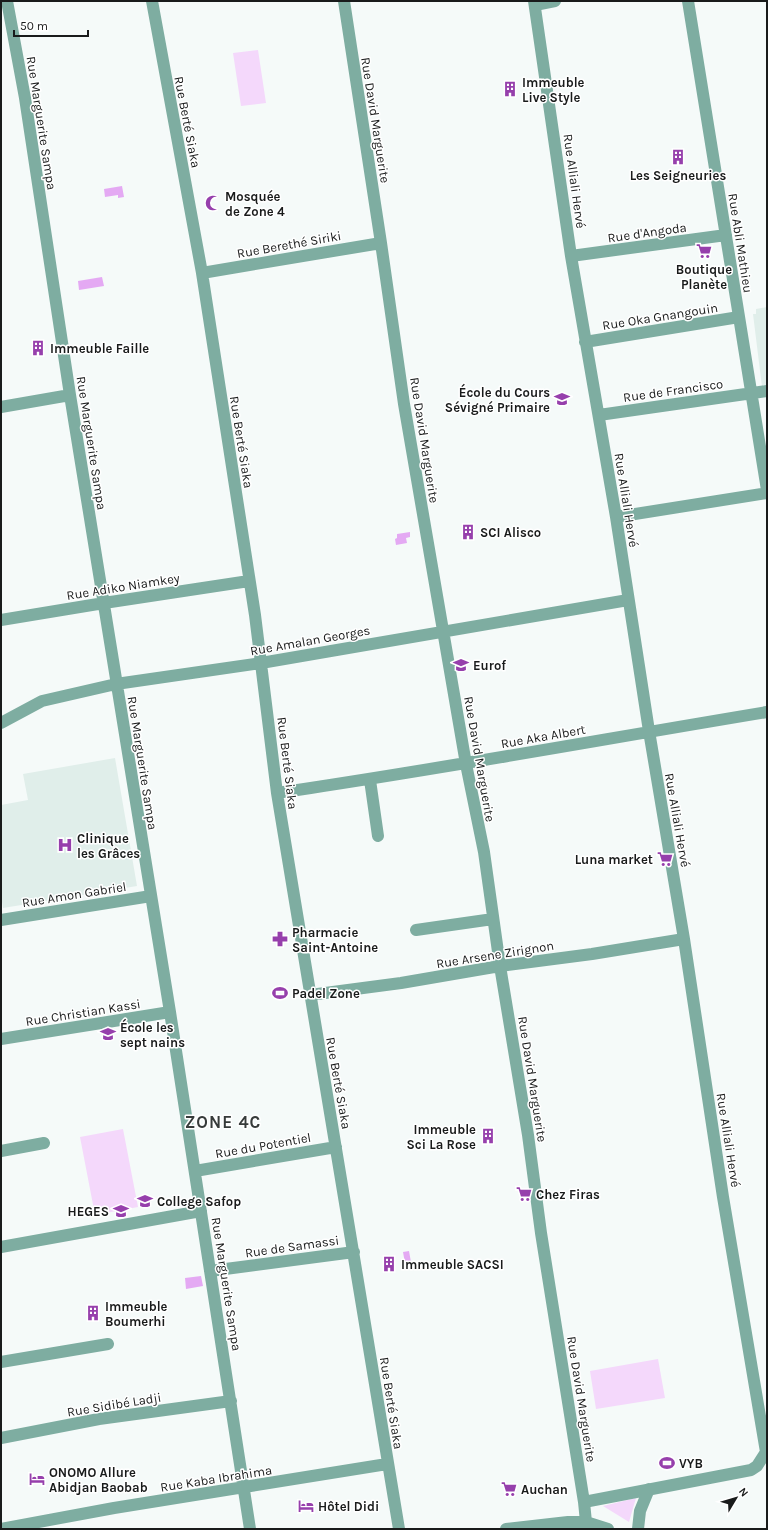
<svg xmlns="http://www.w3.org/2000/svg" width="768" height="1530" viewBox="0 0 768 1530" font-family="Karla,sans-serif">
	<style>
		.built { fill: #e0eeea }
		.green { fill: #f4d8fb }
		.water { fill: #e4a9f3 }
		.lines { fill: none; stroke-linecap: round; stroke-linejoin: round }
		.minor { stroke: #7eada1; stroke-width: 12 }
		.labels { text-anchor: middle; stroke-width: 3; stroke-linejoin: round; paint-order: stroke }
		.poi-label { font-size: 13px; font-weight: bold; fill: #191b1b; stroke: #fff; text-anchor: start }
		.street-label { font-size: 13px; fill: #191b1b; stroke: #fff }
		.district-label { font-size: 17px; font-weight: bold; letter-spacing: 1px; fill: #373b3a; stroke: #fff }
	</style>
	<rect width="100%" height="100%" fill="#f5faf9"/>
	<!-- built -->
	<path class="built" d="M767 307V386L762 387 753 314H756V309Z
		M115 758 137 886 3 908 1 896V805L28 800 23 774Z"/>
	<!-- green -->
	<path class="green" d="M258 50 266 103 241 106 233 53Z
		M123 1129 138 1207 95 1215 80 1137Z
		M658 1359 665 1398 596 1409 590 1371Z
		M636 1498 629 1522 603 1506Z"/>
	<!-- water -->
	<path class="water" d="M122 186 124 197 118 198V195L105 197 104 189Z
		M102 277 104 286 79 290 78 281Z
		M410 532V537L406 538 407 543 396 545 395 539 397 538V534Z
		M409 1251 412 1268 406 1269 403 1252Z
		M201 1276 203 1286 186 1289 185 1278Z"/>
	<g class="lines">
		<!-- minor -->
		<path class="minor" d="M7 1 25 98 70 395 170 1012 250 1529
			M152 1 202 273 255 615 277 793 399 1529
			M344 1 381 243 404 404 466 764 484 852 500 966 528 1135 541 1233 584 1502 586 1522
			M534 1 571 256 616 517 649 731 684 939 723 1197 766 1452 757 1466 751 1470 584 1502
			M688 1 767 490
			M535 5 555 1
			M571 256 726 235
			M202 273 381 243
			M585 342 739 317
			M1 407 70 395
			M599 415 767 391
			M616 517 767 493
			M1 620 104 603 249 581
			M1 723 42 701 116 684 261 663 628 600
			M370 780 378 836
			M277 793C441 769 604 739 767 712
			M1 920 151 896
			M416 930 493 919
			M310 995 401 983 500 966 592 954 684 939
			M1 1039 170 1012
			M1 1151 44 1143
			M195 1171 336 1147
			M1 1247 201 1211
			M210 1271 354 1252
			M1 1362 108 1344
			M1 1438 99 1419 231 1401
			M1 1529 114 1508 387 1464
			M506 1529 568 1522H586L608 1529
			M638 1529 640 1511 649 1489"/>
	</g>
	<!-- icons -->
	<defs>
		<symbol id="building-bare" viewBox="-9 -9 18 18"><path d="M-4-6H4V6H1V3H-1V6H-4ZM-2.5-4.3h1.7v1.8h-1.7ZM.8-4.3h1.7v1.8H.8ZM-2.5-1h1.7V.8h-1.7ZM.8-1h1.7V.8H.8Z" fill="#963fac" stroke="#fff" stroke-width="2.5" paint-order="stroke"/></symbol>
		<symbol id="mosque-bare" viewBox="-9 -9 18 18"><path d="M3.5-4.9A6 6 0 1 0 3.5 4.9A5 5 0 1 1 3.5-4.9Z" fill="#963fac" stroke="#fff" stroke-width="2.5" paint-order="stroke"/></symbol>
		<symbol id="supermarket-bare" viewBox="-9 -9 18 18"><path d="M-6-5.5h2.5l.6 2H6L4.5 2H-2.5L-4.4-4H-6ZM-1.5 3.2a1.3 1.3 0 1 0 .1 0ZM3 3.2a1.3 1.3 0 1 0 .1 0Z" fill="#963fac" stroke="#fff" stroke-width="2.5" paint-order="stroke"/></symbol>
		<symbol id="school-bare" viewBox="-9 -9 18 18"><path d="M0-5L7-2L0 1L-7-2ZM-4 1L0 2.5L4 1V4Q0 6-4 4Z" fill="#963fac" stroke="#fff" stroke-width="2.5" paint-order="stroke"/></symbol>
		<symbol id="hospital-bare" viewBox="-9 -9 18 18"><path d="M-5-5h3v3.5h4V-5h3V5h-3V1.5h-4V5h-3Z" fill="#963fac" stroke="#fff" stroke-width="2.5" paint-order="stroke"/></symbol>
		<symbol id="pharmacy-bare" viewBox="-9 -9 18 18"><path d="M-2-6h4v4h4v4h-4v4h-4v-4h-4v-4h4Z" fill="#963fac" stroke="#fff" stroke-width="2.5" paint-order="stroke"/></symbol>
		<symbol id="stadium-bare" viewBox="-9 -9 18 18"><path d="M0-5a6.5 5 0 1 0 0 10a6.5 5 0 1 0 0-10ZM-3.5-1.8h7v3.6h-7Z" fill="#963fac" stroke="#fff" stroke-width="2.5" paint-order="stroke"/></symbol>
		<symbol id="university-bare" viewBox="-9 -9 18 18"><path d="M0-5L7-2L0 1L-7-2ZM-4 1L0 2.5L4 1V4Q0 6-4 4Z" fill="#963fac" stroke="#fff" stroke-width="2.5" paint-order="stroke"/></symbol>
		<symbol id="hotel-bare" viewBox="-9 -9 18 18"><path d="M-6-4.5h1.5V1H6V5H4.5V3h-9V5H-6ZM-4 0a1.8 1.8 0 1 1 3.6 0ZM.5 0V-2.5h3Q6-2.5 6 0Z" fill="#963fac" stroke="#fff" stroke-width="2.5" paint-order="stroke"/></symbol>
	</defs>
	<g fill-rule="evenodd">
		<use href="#building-bare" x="499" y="78" width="22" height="22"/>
		<use href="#building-bare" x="667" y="146" width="22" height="22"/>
		<use href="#mosque-bare" x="202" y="192" width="22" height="22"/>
		<use href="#supermarket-bare" x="693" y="240" width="22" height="22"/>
		<use href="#building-bare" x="27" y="337" width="22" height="22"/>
		<use href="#school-bare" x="551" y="388" width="22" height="22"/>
		<use href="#building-bare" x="457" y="521" width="22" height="22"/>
		<use href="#school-bare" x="450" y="654" width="22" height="22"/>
		<use href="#hospital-bare" x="54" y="834" width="22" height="22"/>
		<use href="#supermarket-bare" x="654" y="848" width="22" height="22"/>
		<use href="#pharmacy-bare" x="269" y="928" width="22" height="22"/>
		<use href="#stadium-bare" x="269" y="982" width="22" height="22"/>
		<use href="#university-bare" x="97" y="1023" width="22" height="22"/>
		<use href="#building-bare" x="477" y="1125" width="22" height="22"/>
		<use href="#supermarket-bare" x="513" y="1183" width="22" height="22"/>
		<use href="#university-bare" x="134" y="1190" width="22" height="22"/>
		<use href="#university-bare" x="110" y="1200" width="22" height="22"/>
		<use href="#building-bare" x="378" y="1253" width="22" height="22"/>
		<use href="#building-bare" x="82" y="1302" width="22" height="22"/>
		<use href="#stadium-bare" x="656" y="1452" width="22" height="22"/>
		<use href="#hotel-bare" x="26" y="1468" width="22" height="22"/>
		<use href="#supermarket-bare" x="498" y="1478" width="22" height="22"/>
		<use href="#hotel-bare" x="295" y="1495" width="22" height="22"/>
	</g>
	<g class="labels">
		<!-- poi labels -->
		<g class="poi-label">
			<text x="522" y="87">Immeuble<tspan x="522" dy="15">Live Style</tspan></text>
			<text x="678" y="180" text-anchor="middle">Les Seigneuries</text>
			<text x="225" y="201">Mosquée<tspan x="225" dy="15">de Zone 4</tspan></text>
			<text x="704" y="274" text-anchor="middle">Boutique<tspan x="704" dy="15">Planète</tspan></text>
			<text x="50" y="353">Immeuble Faille</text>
			<text x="550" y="397" text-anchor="end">École du Cours<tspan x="550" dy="15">Sévigné Primaire</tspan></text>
			<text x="480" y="537">SCI Alisco</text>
			<text x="473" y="670">Eurof</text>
			<text x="77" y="843">Clinique<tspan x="77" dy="15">les Grâces</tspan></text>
			<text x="653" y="864" text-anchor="end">Luna market</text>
			<text x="292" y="937">Pharmacie<tspan x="292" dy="15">Saint-Antoine</tspan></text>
			<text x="292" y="998">Padel Zone</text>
			<text x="120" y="1032">École les<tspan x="120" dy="15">sept nains</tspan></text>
			<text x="476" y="1134" text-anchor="end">Immeuble<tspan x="476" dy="15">Sci La Rose</tspan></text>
			<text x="536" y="1199">Chez Firas</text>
			<text x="157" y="1206">College Safop</text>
			<text x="109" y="1216" text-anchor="end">HEGES</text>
			<text x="401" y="1269">Immeuble SACSI</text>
			<text x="105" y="1311">Immeuble<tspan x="105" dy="15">Boumerhi</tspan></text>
			<text x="679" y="1468">VYB</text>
			<text x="49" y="1477">ONOMO Allure<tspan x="49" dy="15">Abidjan Baobab</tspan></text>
			<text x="521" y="1494">Auchan</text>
			<text x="318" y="1511">Hôtel Didi</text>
		</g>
		<!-- street labels -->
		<g class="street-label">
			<text transform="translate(376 120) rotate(81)" y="5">Rue David Marguerite</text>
			<text transform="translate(188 122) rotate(79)" y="5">Rue Berté Siaka</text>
			<text transform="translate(42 123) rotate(81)" y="5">Rue Marguerite Sampa</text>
			<text transform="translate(575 181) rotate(82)" y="5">Rue Alliali Hervé</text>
			<text transform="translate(647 232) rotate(-8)" y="5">Rue d'Angoda</text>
			<text transform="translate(741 243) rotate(81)" y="5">Rue Abli Mathieu</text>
			<text transform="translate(289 244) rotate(-10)" y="5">Rue Berethé Siriki</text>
			<text transform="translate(660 316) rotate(-9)" y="5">Rue Oka Gnangouin</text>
			<text transform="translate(673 390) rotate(-8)" y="5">Rue de Francisco</text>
			<text transform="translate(425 440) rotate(81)" y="5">Rue David Marguerite</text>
			<text transform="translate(242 442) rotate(81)" y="5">Rue Berté Siaka</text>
			<text transform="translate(92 443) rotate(81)" y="5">Rue Marguerite Sampa</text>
			<text transform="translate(627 500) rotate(81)" y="5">Rue Alliali Hervé</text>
			<text transform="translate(123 586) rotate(-9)" y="5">Rue Adiko Niamkey</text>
			<text transform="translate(310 640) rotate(-10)" y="5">Rue Amalan Georges</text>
			<text transform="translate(543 736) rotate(-10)" y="5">Rue Aka Albert</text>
			<text transform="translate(480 759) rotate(80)" y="5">Rue David Marguerite</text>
			<text transform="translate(143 763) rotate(81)" y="5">Rue Marguerite Sampa</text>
			<text transform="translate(288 763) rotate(83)" y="5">Rue Berté Siaka</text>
			<text transform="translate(678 820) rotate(80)" y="5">Rue Alliali Hervé</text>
			<text transform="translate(74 894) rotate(-9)" y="5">Rue Amon Gabriel</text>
			<text transform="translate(495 954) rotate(-9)" y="5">Rue Arsene Zirignon</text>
			<text transform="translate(83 1012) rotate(-9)" y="5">Rue Christian Kassi</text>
			<text transform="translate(533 1079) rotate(81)" y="5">Rue David Marguerite</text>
			<text transform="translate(339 1083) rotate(80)" y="5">Rue Berté Siaka</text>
			<text transform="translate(729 1140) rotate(81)" y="5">Rue Alliali Hervé</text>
			<text transform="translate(263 1145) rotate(-10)" y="5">Rue du Potentiel</text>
			<text transform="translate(292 1246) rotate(-8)" y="5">Rue de Samassi</text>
			<text transform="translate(227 1284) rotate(81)" y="5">Rue Marguerite Sampa</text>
			<text transform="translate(582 1399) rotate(81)" y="5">Rue David Marguerite</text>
			<text transform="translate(392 1403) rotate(81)" y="5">Rue Berté Siaka</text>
			<text transform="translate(114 1404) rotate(-9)" y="5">Rue Sidibé Ladji</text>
			<text transform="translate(216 1478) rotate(-9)" y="5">Rue Kaba Ibrahima</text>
		</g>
		<!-- district labels -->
		<g class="district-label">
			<text x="223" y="1128">ZONE 4C</text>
		</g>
	</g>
	<!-- border -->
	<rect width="768" height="1530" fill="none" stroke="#191b1b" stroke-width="4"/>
	<!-- north arrow -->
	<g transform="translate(736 1498) rotate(52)" stroke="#ffffff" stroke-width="3" paint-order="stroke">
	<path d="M0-3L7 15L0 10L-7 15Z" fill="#191b1b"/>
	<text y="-6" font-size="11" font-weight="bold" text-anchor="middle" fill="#191b1b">N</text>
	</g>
	<!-- scale -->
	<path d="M14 30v6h74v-6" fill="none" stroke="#191b1b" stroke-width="2"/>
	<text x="20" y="30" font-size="12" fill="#191b1b" stroke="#ffffff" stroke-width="3" paint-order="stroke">50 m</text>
</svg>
